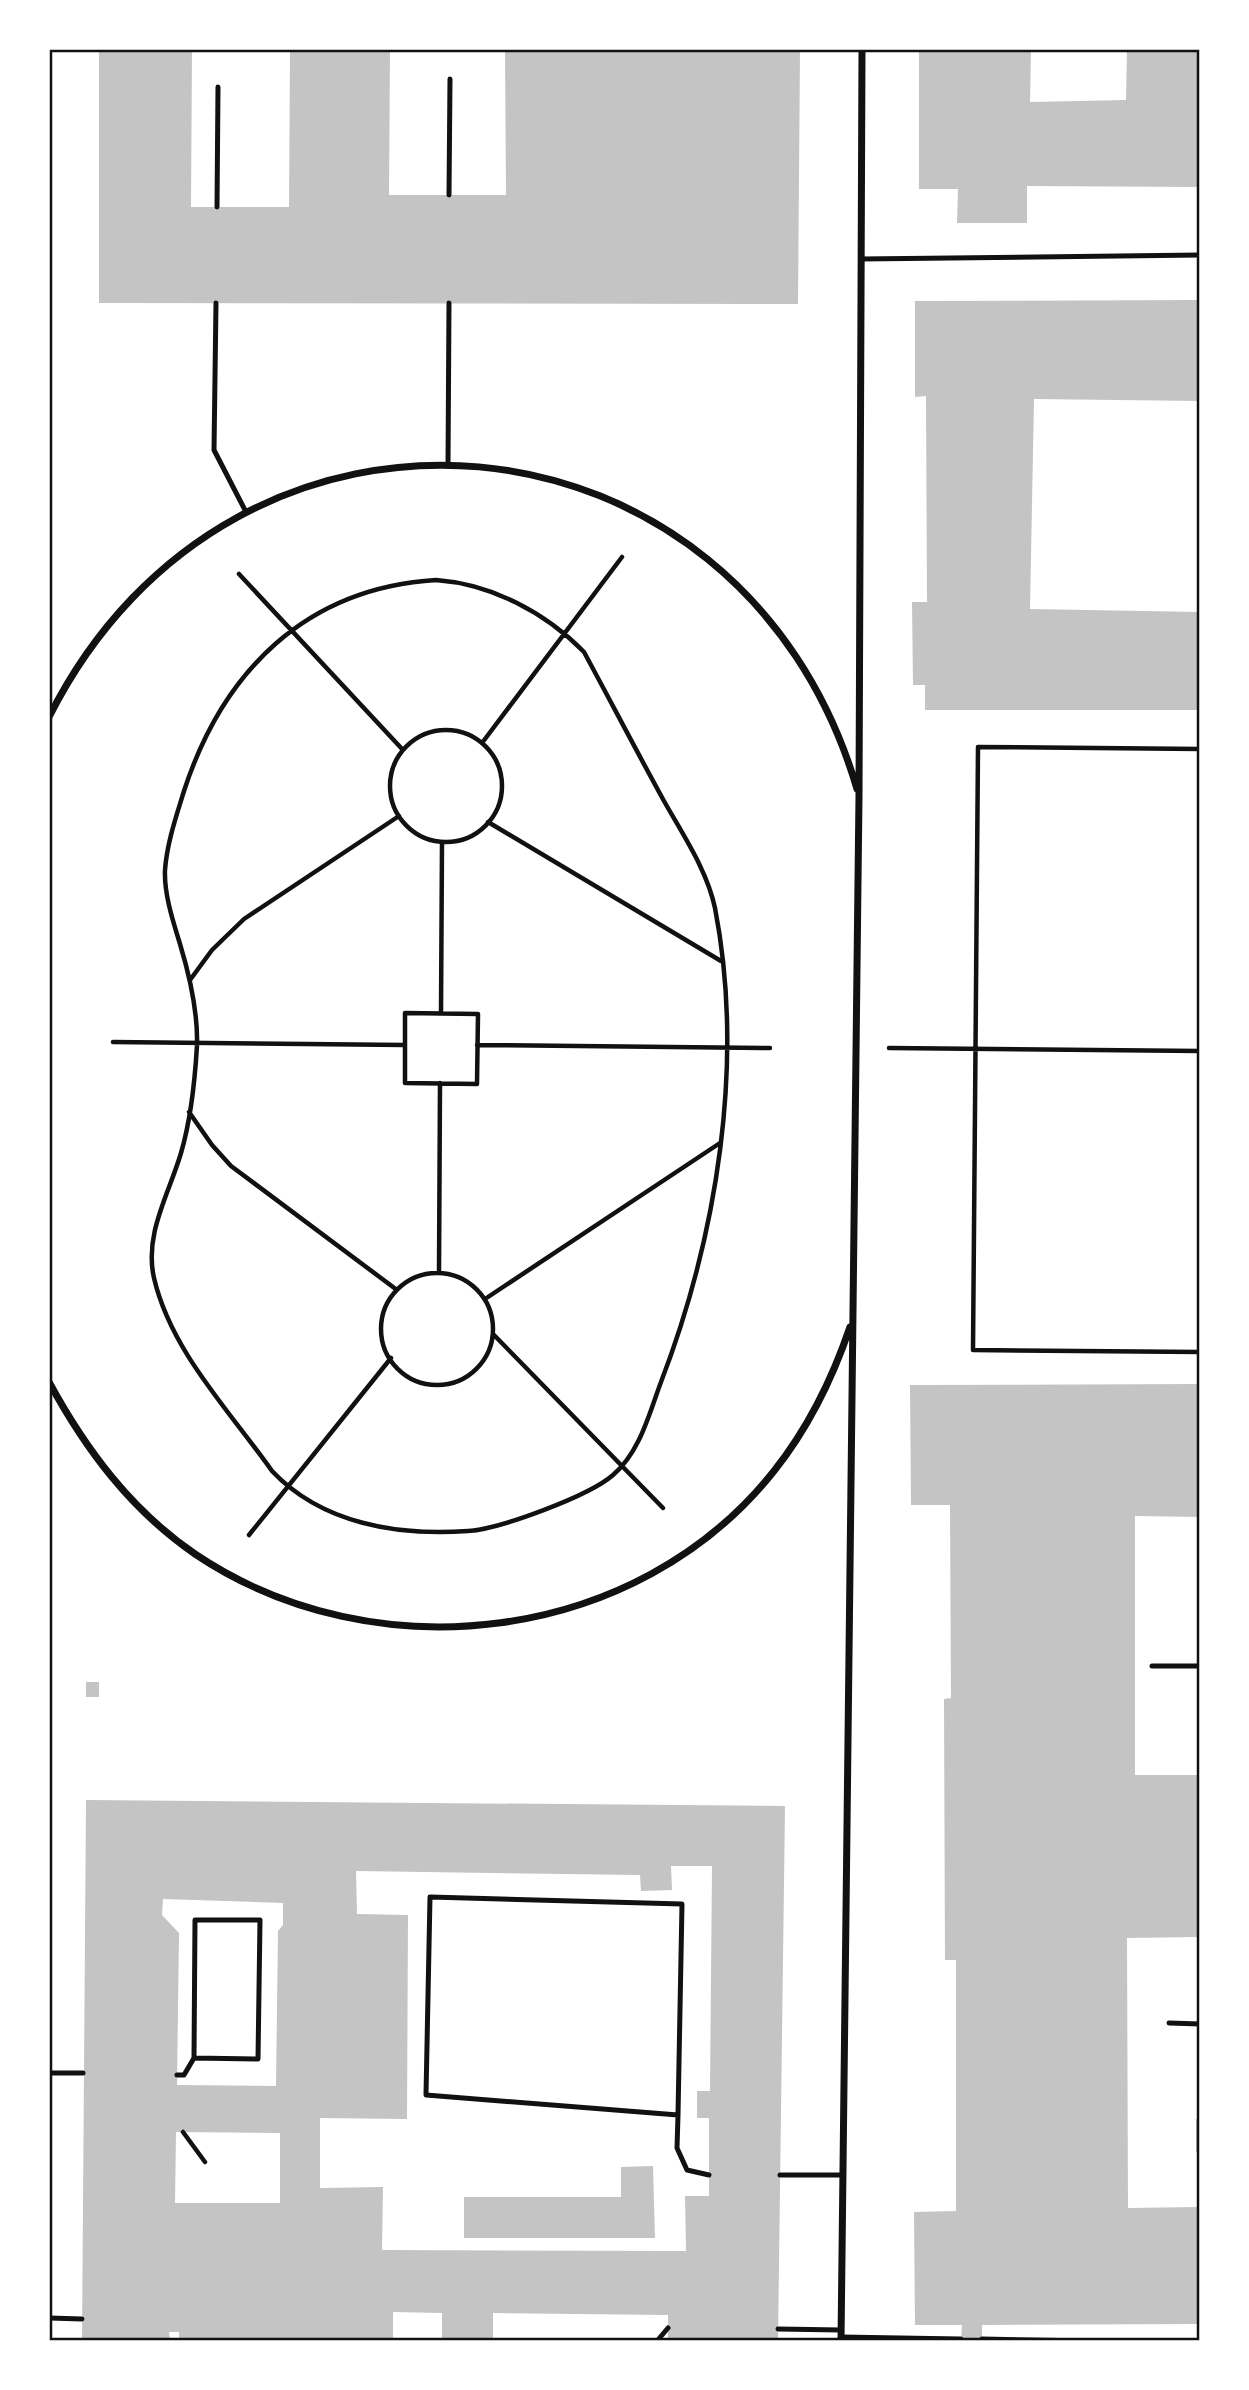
<svg xmlns="http://www.w3.org/2000/svg" width="1249" height="2390" viewBox="0 0 1249 2390" font-family="Montserrat,sans-serif">
	<style>
		.building { fill: #c4c4c4; fill-rule: evenodd }
		.lines { fill: none; stroke-linecap: round; stroke-linejoin: round }
		.path { stroke: #111; stroke-width: 4.5 }
		.service { stroke: #111; stroke-width: 5 }
		.minor { stroke: #111; stroke-width: 7 }
		.neatline { fill: none; stroke: #111; stroke-width: 2.5 }
	</style>
	<rect width="100%" height="100%" fill="#fff"/>
	<!-- building -->
	<path class="building" d="M99 49H192L191 207H289L290 49H390L389 195H506L505 49H800L798 304 99 303Z
		M919 49H1031L1030 102 1126 100 1127 49H1200V187L1027 186V223H957L958 189H919Z
		M1200 300V401L1034 399 1030 609 1200 612V710H925V685H913L912 602H927L926 396 915 397V301Z
		M1200 1384V1517L1135 1516V1775H1200V1937L1127 1938 1128 2208 1200 2207V2324L982 2325V2341H961L962 2325H915L914 2212 956 2211V1960H945L944 1699 951 1698 950 1505H911L910 1385Z
		M86 1682H99V1697H86Z
		M86 1800 785 1806 778 2341H668V2315L493 2313V2341H442V2313L393 2312V2341H179V2332H169L170 2341H82ZM671 1866H712L710 2091H697V2118H709V2196H685L686 2251 382 2250 383 2187 320 2188V2118L407 2119 408 1915 357 1914 356 1871 640 1875 641 1891 672 1890ZM163 1899 283 1903V1925L278 1931 276 2086 177 2085 179 1933 162 1915ZM176 2132 280 2133V2203H175Z
		M1196 2119H1200V2152H1196Z
		M653 2166 655 2238H464V2197H621V2167Z"/>
	<g class="lines">
		<!-- path -->
		<path class="path" d="M239 574 403 750
			M436 580C491 584 545 612 584 652 611 702 637 752 664 801 683 835 707 870 715 908 745 1063 717 1236 661 1382 649 1414 640 1452 613 1475 589 1496 500 1529 468 1531 398 1536 322 1524 272 1471 229 1410 171 1351 154 1278 144 1234 169 1194 181 1153 191 1119 195 1080 197 1045 198 1011 190 977 180 944 173 921 164 894 165 870 167 843 176 817 184 791 223 671 306 588 436 580Z
			M390 786a56 56 0 1 1 112 0a56 56 0 1 1-112 0Z
			M482 743 622 557
			M1200 749 978 747 973 1350 1200 1352
			M488 822 721 961
			M190 980 212 950 244 919 399 816
			M405 1013 478 1014 477 1084 405 1083Z
			M441 1013 442 842
			M113 1042 405 1045
			M477 1045 770 1048
			M889 1048 1200 1051
			M189 1112 212 1145 231 1166 397 1290
			M439 1273 440 1083
			M381 1329a56 56 0 1 1 112 0a56 56 0 1 1-112 0Z
			M485 1299 720 1143
			M493 1334 663 1508
			M249 1535 391 1358
			M183 2132 205 2162"/>
		<!-- service -->
		<path class="service" d="M449 195 450 79
			M217 207 218 87
			M861 259 1200 255
			M216 303 214 450 246 512
			M448 465 449 303
			M1152 1666H1200
			M1169 2023 1200 2024
			M49 2073H83
			M177 2075H184L194 2058 195 1920H260L258 2059 194 2058
			M678 2115 426 2095 430 1897 682 1904 678 2115 677 2148 687 2170 709 2175
			M780 2175H843
			M49 2318 82 2319
			M778 2329 841 2330
			M841 2337 961 2339
			M982 2339 1088 2341
			M657 2341 668 2328"/>
		<!-- minor -->
		<path class="minor" d="M49 717C234 349 741 394 857 789
			M49 1382C86 1450 131 1510 195 1554 375 1675 637 1644 774 1471 809 1427 832 1380 850 1327
			M841 2341 859 796 862 49"/>
	</g>
	<!-- border -->
	<rect width="1249" height="2390" fill="none" stroke="#ffffff" stroke-width="102"/>
	<rect x="51" y="51" width="1147" height="2288" class="neatline"/>
</svg>
